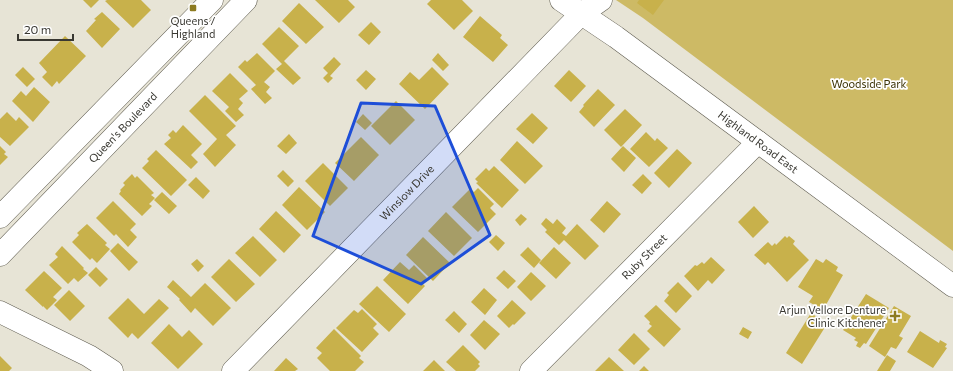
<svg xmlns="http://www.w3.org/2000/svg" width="953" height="371" viewBox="0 0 953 371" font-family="Commissioner,sans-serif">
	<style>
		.green { fill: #cdba65 }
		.building { fill: #c8b14b }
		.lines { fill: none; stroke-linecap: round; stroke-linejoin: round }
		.minor-casing { stroke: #5f5c50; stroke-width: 23 }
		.minor { stroke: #fff; stroke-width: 22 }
		.marked { fill: #1d4ed8; fill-opacity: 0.2; stroke: #1d4ed8; stroke-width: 3; stroke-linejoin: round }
		.poi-dot { fill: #8d7b21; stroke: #fff; stroke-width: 1.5 }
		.labels { text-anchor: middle; stroke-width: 3.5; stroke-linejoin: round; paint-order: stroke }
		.poi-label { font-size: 11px; fill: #393832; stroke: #fff }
		.park-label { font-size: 11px; fill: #3c3305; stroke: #fff }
		.street-label { font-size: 11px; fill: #393832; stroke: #fff }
	</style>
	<rect width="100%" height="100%" fill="#e7e4d6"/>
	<!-- green -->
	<path class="green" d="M616 0H953V251L643 18Z"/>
	<!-- building -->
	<path class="building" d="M83 0H99L91 8Z
		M107 0H141L151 10 133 28 105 1Z
		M315 0H348L355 7 339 23Z
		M431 0H462L473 11 454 30 427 4Z
		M639 0H664L653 15 637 3Z
		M299 3 324 27 306 44 282 21Z
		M102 12 120 29 102 48 86 31 96 20 94 19Z
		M480 16 502 35 500 38 508 45 493 62 463 37Z
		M371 22 381 32 369 45 358 35Z
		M279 27 299 46 284 61 301 78 293 85 276 69 282 64 262 44Z
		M65 36 86 56 59 84 57 81 52 87 42 77 47 72 39 63Z
		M257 53 275 71 264 82 270 87 266 92 272 98 265 104 251 89 256 85 238 67 245 60 247 62Z
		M438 53 449 65 443 71 432 60Z
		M334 57 341 64 330 76 333 78 328 83 323 78 328 73 323 68Z
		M23 67 35 79 27 87 15 75Z
		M432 67 449 84 425 109 399 84 410 72 419 80Z
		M366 70 376 79 366 90 356 80Z
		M569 70 586 86 571 102 554 86Z
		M230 73 248 91 239 99 243 103 238 109 244 115 236 122 225 111 229 107 212 91Z
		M34 87 50 102 33 122 12 101 21 91 26 96Z
		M598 89 615 105 594 127 579 112 584 106 583 105Z
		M205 95 236 126 226 135 236 145 215 167 203 154 217 139 189 111Z
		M396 101 415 120 390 145 371 126Z
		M625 109 642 125 621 147 604 130Z
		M7 112 16 121 19 117 29 127 10 146 0 137V119Z
		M532 113 548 128 533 144 516 129Z
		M363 114 372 123 365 130 356 122Z
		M183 125 202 144 191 155 198 162 191 169 164 144 171 138 168 135 173 130 176 133Z
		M646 132 655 141 657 138 668 148 649 167 630 149Z
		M289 134 297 143 286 154 277 146Z
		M361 137 379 155 354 181 335 163Z
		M517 141 543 166 525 184 500 160Z
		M0 146 6 152 4 154 8 157 0 165Z
		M623 146 636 158 624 172 611 159Z
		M677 149 692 163 669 188 654 173Z
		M156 150 187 180 171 196 142 168 149 161 147 159Z
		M323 163 348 188 330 206 305 181Z
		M494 166 519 190 502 208 476 183 478 182 475 179 486 168 489 171Z
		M283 170 294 181 288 187 277 176Z
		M132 174 135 178 137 176 154 193 151 195 155 198 149 204 152 206 142 216 119 194 121 191 120 190 125 185 123 183Z
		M643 174 652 183 642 194 632 185Z
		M196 177 210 191 203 199 188 185Z
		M299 187 325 212 307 230 282 205Z
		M478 188 494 204 490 208 496 214 478 232 452 207 470 189 474 192Z
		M162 192 177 206 169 214 154 200Z
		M113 201 136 224 130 230 137 237 128 247 116 234 114 236 96 218Z
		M607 201 621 214 604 233 590 220Z
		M754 206 769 222 753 238 738 222Z
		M276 211 301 235 284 253 259 229Z
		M446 212 472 238 454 256 428 231Z
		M521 214 527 219 520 226 515 220Z
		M546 218 553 224 557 219 566 228 562 233 566 236 577 224 599 246 585 260 564 240 559 245 545 232 547 230 541 224Z
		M87 224 107 243 105 245 110 249 97 263 92 258 90 260 72 242 79 235 77 233Z
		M496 235 505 243 498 251 489 242Z
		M253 236 277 260 260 277 235 253Z
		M785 236 787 238 789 236 795 241 793 244 809 260 787 282 768 262 765 265 754 255 768 242 772 246 775 243 776 245Z
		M423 237 450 263 433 281 406 255Z
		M118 243 138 262 129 271 110 251Z
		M62 246 84 268 83 269 88 273 78 282 74 278 68 284 49 265 58 257 55 254Z
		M528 247 541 260 534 268 520 255Z
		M554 247 571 263 556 279 539 263Z
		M711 257 725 270 712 284 708 280 698 291 684 276 695 265 697 266 702 262 704 264Z
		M197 259 204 266 198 272 191 264Z
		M229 259 255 284 236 302 211 277Z
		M816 259 823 263 826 259 838 267 836 271 843 275 823 310 809 302 813 296 798 287Z
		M400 262 409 270 414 265 427 278 422 283 425 286 408 304 383 280Z
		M96 267 108 279 100 287 88 275Z
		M504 270 516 281 508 289 496 278Z
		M44 271 62 288 53 297 57 300 47 310 43 306V307L25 290Z
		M531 272 546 286 531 301 517 287Z
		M173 280 191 297 205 283 231 308 213 326 195 308 191 313 179 300 180 299 167 287Z
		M678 282 692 296 676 313 664 301 669 295 667 293Z
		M377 286 406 314 389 332 359 304Z
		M484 288 497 300 485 315 471 302Z
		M69 290 85 306 70 321 54 305Z
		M866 294 889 308 866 344 864 343 860 348 856 346 858 342 854 340 856 338 843 330Z
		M128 298 144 314 159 299 169 308 138 339 132 333 128 338 108 318Z
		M512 300 526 313 514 325 513 324 509 328 497 316Z
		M656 305 681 329 664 347 647 331 652 326 649 324 650 322 644 316Z
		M894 306 911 316 899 336 903 338 896 349 891 347 885 357 869 346Z
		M362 309 377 324 373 328 379 334 362 352 336 328 354 310 358 313Z
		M454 311 467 324 459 333 445 320Z
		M811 313 827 324 802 364 786 353Z
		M484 320 500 334 485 350 470 335Z
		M169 324 182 337 189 330 203 344 178 369 151 343Z
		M743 327 752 332 748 339 739 334Z
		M334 329 361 356 359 358 364 362 355 371H330L317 358 322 353 316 348Z
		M920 331 939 343 940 340 947 344 945 347 947 348 933 368 907 352Z
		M634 333 650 349 634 365 618 350Z
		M463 345 480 362 478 364 480 366 475 371H456L446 362Z
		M887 355 896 361 890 371H877Z
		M0 356 12 368 9 371H0Z
		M609 357 624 371H595Z
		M286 358 298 369 295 371H274Z
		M434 360 445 371H423Z
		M644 366 649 371H639Z"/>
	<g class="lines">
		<defs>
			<g id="minor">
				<path id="s1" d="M561 0 616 37 953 286"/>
				<path d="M0 217 212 0"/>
				<path id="s2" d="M0 255 246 0"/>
				<path d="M0 312 89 356 112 371"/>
				<path id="s3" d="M233 371 581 14 601 0"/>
				<path id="s4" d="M531 371 758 142"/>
			</g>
		</defs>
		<!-- minor casing -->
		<use href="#minor" class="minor-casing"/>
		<!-- minor -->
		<use href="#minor" class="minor"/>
	</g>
	<!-- marked area -->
	<path class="marked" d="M361 103 435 106 490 235 421 284 313 236Z"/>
	<!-- markers -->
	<g class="poi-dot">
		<rect x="189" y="4" width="8" height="8" rx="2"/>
		<path d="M893 310h4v4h4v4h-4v4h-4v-4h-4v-4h4z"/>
	</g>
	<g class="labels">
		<!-- poi labels -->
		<g class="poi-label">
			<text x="193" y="25">Queens /<tspan x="193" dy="13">Highland</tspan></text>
			<text x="886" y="314" text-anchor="end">Arjun Vellore Denture<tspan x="886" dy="13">Clinic Kitchener</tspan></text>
		</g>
		<!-- park labels -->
		<g class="park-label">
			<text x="869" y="88">Woodside Park</text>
		</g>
		<!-- street labels -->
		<g class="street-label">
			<text dy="4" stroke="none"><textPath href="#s2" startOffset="177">Queen's Boulevard</textPath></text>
			<text dy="4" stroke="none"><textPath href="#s1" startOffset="243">Highland Road East</textPath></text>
			<text dy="4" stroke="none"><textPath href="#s3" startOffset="249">Winslow Drive</textPath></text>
			<text dy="4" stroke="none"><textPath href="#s4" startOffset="161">Ruby Street</textPath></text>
		</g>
	</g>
	<!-- scale -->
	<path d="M18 34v6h55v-6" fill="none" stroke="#393832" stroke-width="2"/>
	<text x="24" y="34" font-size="12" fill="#393832" stroke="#ffffff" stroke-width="3" paint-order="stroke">20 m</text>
</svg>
